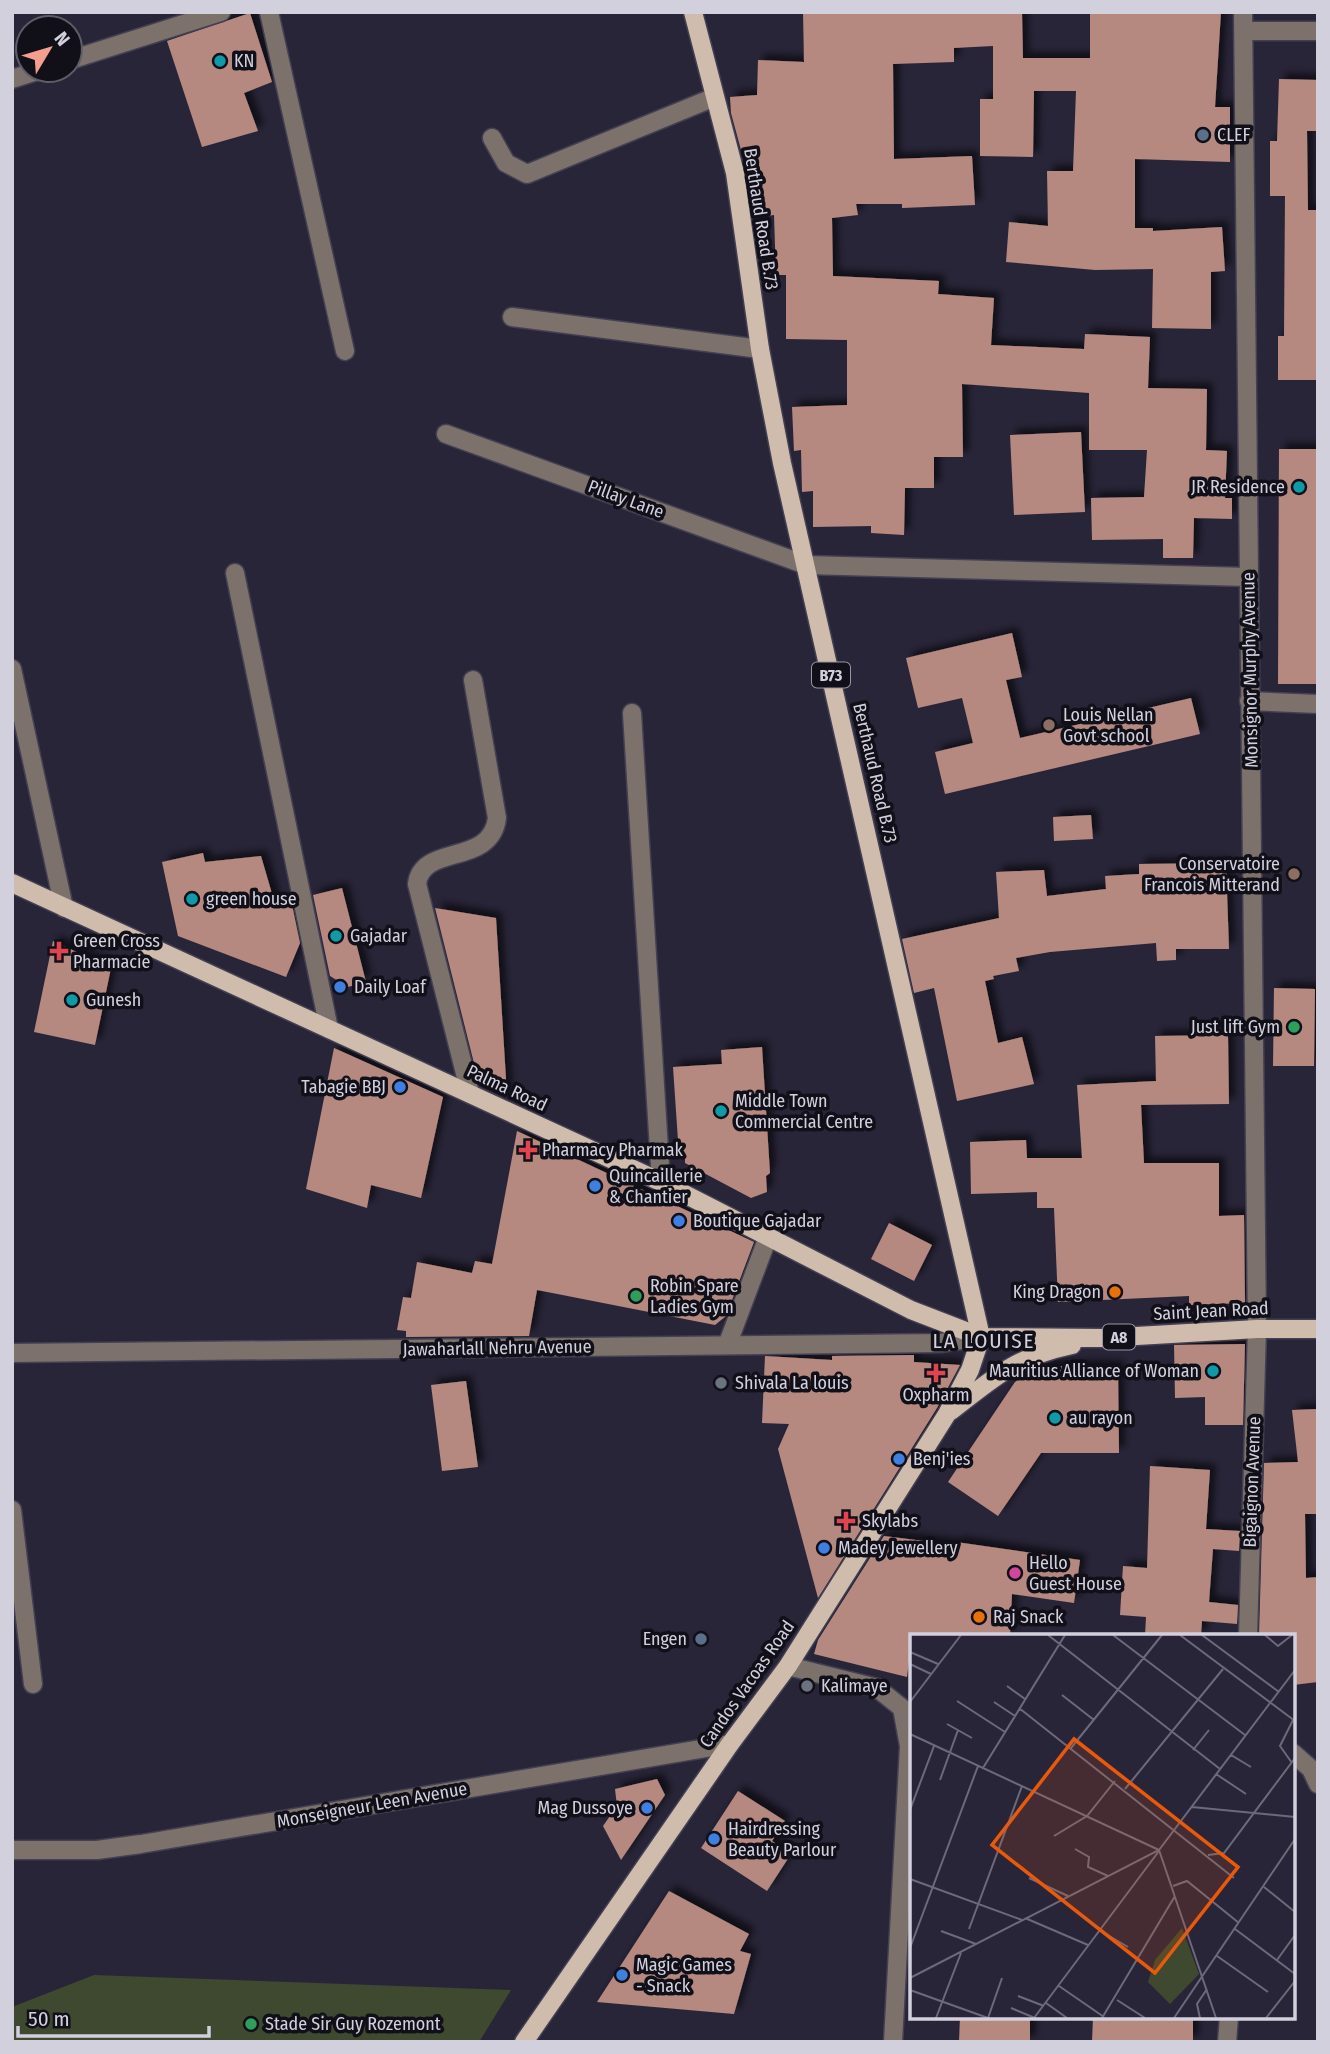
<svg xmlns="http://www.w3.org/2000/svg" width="1330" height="2054" viewBox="0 0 1330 2054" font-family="'Fira Sans Condensed',sans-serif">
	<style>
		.green { fill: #3e4930 }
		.building { fill: #b58980; filter: url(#shadow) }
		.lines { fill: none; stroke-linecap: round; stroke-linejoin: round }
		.minor-casing { stroke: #444053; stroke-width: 21 }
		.major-casing { stroke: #444053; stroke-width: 21 }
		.minor { stroke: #7c726b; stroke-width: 18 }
		.major { stroke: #d0bcad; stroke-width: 18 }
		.culture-dot { fill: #0f9aa8; stroke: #111019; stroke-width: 2.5 }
		.service-dot { fill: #5c6f8a; stroke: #111019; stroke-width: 2.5 }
		.education-dot { fill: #8d6e63; stroke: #111019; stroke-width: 2.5 }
		.health-dot { fill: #e0444e; stroke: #111019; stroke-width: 2.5 }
		.shop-dot { fill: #3f7fe0; stroke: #111019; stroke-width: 2.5 }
		.leisure-dot { fill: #2e9e5b; stroke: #111019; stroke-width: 2.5 }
		.food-dot { fill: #e8710a; stroke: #111019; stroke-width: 2.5 }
		.worship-dot { fill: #6b7280; stroke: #111019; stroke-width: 2.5 }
		.hotel-dot { fill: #d1479c; stroke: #111019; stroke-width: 2.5 }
		.labels { text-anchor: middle; stroke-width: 7; stroke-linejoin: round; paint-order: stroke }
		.shield { fill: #111019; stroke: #9896a2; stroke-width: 2 }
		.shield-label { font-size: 16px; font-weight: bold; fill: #d2d0dd }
		.poi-label { font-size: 18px; fill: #d2d0dd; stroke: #111019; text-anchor: start }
		.street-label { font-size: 18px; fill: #d2d0dd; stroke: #111019 }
		.quarter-label { font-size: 21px; letter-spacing: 2px; fill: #d2d0dd; stroke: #111019 }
		.inset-road { fill: none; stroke: #6d697b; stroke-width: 2 }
		.view { fill: #e8590c; fill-opacity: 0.15; stroke: #e8590c; stroke-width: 3.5 }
		.inset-edge { fill: none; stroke: #d2d0dd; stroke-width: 3.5 }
	</style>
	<defs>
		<filter id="shadow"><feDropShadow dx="6" dy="-6" stdDeviation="3.5" flood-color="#0009"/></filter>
	</defs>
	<rect width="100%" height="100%" fill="#292539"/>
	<!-- green -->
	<path class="green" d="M94 1975 511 1990 479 2042H12V2007Z"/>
	<!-- building -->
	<path class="building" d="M803 12H1022L1023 58H1090V12H1221L1215 107H1230V162L1135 159V228H1153V231L1222 227 1225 271 1211 272V329L1152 328 1153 269 1095 270 1006 262 1009 222 1048 226 1047 171H1073L1076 91H1034L1033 157 980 156V99H993V46L954 48V62L893 64 894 159 972 156 975 205 902 208V204H856L858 215 832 218 833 276 939 281 938 294 994 298 991 345 1084 349 1085 334 1150 337 1148 388 1207 389 1206 450 1227 451 1225 498H1232V519L1194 518 1193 558H1163V539L1092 540 1091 498 1144 497 1147 450H1089V393L962 384 963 457H934V488H905L904 535 871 533V526L813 527V491L802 492 801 450 794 451 792 407 847 405V340L786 339V275H776L774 215 753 218 743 149 741 150 731 113 730 97 757 95 758 60 804 62Z
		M250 13 272 82 244 93 258 131 202 147 167 41Z
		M1279 79 1318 80V131H1307L1308 210H1318V380H1278V336H1284L1285 196H1270V141H1277Z
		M1081 432 1085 512 1014 515 1010 435Z
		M1279 449H1318V684H1278Z
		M1012 633 1022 677 1006 680 1020 738 1191 698 1200 734 945 794 935 752 973 743 962 698 918 708 906 658Z
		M1091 815 1093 839 1054 841 1053 817Z
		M203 853 205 862 261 856 275 904 291 900 300 943 286 977 178 936 162 862Z
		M1226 863 1229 949H1176V960L1157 961 1156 943 1050 952 1016 958 1019 971 993 976 994 979 985 981 998 1043 1022 1037 1034 1084 957 1101 934 988 914 993 902 939 999 918 996 872 1044 870 1047 896 1106 889 1105 876 1139 874V864Z
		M342 888 366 982 348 987 330 976 313 895Z
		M435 908 496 918 507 1095 479 1083Z
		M53 941 111 968 95 1045 34 1032Z
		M1274 988 1315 989 1314 1066H1273Z
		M1228 1035 1229 1104 1141 1105 1144 1163H1219V1216L1244 1215 1245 1303 1189 1305V1296L1058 1302 1054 1208H1037V1192L971 1194 970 1142 1026 1140 1027 1158H1082L1077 1085 1156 1081 1155 1036Z
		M762 1047 770 1173 766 1176 767 1192 751 1198 685 1163V1157L679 1155 673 1067 722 1064 721 1050Z
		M334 1048 443 1097 421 1198 371 1185 367 1208 306 1189Z
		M517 1131 754 1242 726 1316 715 1325 537 1290 529 1336 406 1337V1331L397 1330 403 1297 411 1298 417 1262 472 1273 475 1261 492 1264Z
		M889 1223 932 1245 914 1281 871 1259Z
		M1245 1344 1243 1425H1205V1397L1175 1398 1174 1345Z
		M914 1355V1362L960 1365 937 1408 818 1598 778 1449 789 1424 762 1423 765 1356 832 1360V1356Z
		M1047 1366H1118L1119 1453H1041L998 1516 948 1482 1015 1382 1029 1371Z
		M466 1381 478 1467 442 1471 431 1385Z
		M1318 1409V1514H1305L1306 1578 1318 1577V1682L1293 1685V1636H1259L1264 1463 1298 1462 1292 1410Z
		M1150 1466 1210 1470 1206 1529 1240 1531 1239 1551 1213 1549 1209 1602 1238 1605 1237 1624 1202 1621 1201 1636H1145L1146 1617 1120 1615 1123 1566 1147 1568Z
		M884 1536 956 1545V1542L1080 1560 1074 1603 1012 1594 1010 1636H912L907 1677 814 1654 818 1640Z
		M657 1779 665 1795 621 1860 603 1826 617 1806 615 1789Z
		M738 1791 785 1821 772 1841 791 1854 767 1891 701 1848Z
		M669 1891 749 1934 740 1951 751 1954 734 2014 597 2002Z
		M960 2017H1030V2042H959Z
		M1093 2017H1193V2042H1092Z"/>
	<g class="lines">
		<defs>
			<path id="minor" d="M269 12 345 351
				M1243 12 1257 1329 1248 1636
				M1243 31H1318
				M70 60 221 12
				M12 79 40 70
				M492 138 506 163 527 174 715 97
				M512 317 760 349
				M446 434 806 565 1248 577
				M235 573 329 1029
				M12 669 64 908
				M1249 701 1318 704
				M632 713 661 1182
				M470 1093 417 884C422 843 491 867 497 818L473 680
				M728 1343 768 1237
				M12 1353 940 1343 981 1337
				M12 1510 33 1684
				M788 1666 877 1688 902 1708 909 1746 893 2042
				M1293 1753 1311 1769 1318 1784
				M12 1850H97L141 1844 730 1744
				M1227 2042 1229 2017"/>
			<path id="major" d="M12 883 661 1182 911 1310 981 1337 1102 1338 1257 1329H1318
				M951 1411C995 1377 1015 1357 1072 1345
				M524 2042 730 1744 788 1666 947 1414 970 1370 981 1337 782 463 760 349 735 173 693 12"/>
		</defs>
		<!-- minor casing -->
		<use href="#minor" class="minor-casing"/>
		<!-- major casing -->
		<use href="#major" class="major-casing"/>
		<!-- minor -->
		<use href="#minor" class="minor"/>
		<!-- major -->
		<use href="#major" class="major"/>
	</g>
	<!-- markers -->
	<g class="culture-dot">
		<circle cx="220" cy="61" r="7"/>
		<circle cx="1299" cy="487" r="7"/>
		<circle cx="192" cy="899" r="7"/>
		<circle cx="336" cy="936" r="7"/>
		<circle cx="72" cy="1000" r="7"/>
		<circle cx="721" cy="1111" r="7"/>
		<circle cx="1213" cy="1371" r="7"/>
		<circle cx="1055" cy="1418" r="7"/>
	</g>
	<g class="service-dot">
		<circle cx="1203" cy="135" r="7"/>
		<circle cx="701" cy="1639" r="7"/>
	</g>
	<g class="education-dot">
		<circle cx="1049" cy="725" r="7"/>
		<circle cx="1294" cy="874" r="7"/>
	</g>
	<g class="health-dot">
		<path d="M55.5 940.5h7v7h7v7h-7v7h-7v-7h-7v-7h7z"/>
		<path d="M524.5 1139.5h7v7h7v7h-7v7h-7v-7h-7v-7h7z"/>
		<path d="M932.5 1362.5h7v7h7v7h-7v7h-7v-7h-7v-7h7z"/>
		<path d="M842.5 1510.5h7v7h7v7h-7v7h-7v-7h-7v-7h7z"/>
	</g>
	<g class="shop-dot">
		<circle cx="340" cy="987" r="7"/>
		<circle cx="400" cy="1087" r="7"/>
		<circle cx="595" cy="1186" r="7"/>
		<circle cx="679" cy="1221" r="7"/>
		<circle cx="899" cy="1459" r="7"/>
		<circle cx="824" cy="1548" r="7"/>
		<circle cx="647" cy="1808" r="7"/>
		<circle cx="714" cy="1839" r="7"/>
		<circle cx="622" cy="1975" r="7"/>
	</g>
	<g class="leisure-dot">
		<circle cx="1294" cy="1027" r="7"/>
		<circle cx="636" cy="1296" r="7"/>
		<circle cx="251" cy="2024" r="7"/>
	</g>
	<g class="food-dot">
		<circle cx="1115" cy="1292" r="7"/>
		<circle cx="979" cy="1617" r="7"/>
	</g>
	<g class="worship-dot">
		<circle cx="721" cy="1383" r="7"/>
		<circle cx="807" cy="1686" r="7"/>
	</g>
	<circle class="hotel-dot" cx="1015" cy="1573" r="7"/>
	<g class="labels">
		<!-- shield labels -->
		<g class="shield">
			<rect x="812" y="662.5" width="38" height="25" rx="5"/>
			<rect x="1103" y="1324.5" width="32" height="25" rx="5"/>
		</g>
		<g class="shield-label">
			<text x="831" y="681">B73</text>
			<text x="1119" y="1343">A8</text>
		</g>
		<!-- poi labels -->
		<g class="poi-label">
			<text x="234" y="67">KN</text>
			<text x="1217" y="141">CLEF</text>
			<text x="1285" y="493" text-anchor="end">JR Residence</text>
			<text x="1063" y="721">Louis Nellan<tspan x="1063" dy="21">Govt school</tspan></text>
			<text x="1280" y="870" text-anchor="end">Conservatoire<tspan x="1280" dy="21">Francois Mitterand</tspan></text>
			<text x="206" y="905">green house</text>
			<text x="350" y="942">Gajadar</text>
			<text x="73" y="947">Green Cross<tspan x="73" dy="21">Pharmacie</tspan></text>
			<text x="354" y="993">Daily Loaf</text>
			<text x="86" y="1006">Gunesh</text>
			<text x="1280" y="1033" text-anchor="end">Just lift Gym</text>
			<text x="386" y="1093" text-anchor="end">Tabagie BBJ</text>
			<text x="735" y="1107">Middle Town<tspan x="735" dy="21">Commercial Centre</tspan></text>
			<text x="542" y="1156">Pharmacy Pharmak</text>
			<text x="609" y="1182">Quincaillerie<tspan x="609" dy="21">&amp; Chantier</tspan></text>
			<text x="693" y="1227">Boutique Gajadar</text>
			<text x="650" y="1292">Robin Spare<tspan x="650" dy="21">Ladies Gym</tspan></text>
			<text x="1101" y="1298" text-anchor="end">King Dragon</text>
			<text x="1199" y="1377" text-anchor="end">Mauritius Alliance of Woman</text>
			<text x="735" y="1389">Shivala La louis</text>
			<text x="936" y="1401" text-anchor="middle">Oxpharm</text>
			<text x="1069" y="1424">au rayon</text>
			<text x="913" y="1465">Benj'ies</text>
			<text x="862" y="1527">Skylabs</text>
			<text x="838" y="1554">Madey Jewellery</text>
			<text x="1029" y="1569">Hello<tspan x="1029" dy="21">Guest House</tspan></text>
			<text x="993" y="1623">Raj Snack</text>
			<text x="687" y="1645" text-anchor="end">Engen</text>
			<text x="821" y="1692">Kalimaye</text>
			<text x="633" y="1814" text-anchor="end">Mag Dussoye</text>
			<text x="728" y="1835">Hairdressing<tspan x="728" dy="21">Beauty Parlour</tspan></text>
			<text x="636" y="1971">Magic Games<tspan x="636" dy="21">- Snack</tspan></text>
			<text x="265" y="2030">Stade Sir Guy Rozemont</text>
		</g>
		<!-- street labels -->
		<g class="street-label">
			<text transform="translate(761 219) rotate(81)" y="6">Berthaud Road B.73</text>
			<text transform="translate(626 499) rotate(20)" y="6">Pillay Lane</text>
			<text transform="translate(1250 670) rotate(-91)" y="6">Monsignor Murphy Avenue</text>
			<text transform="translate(875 773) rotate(77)" y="6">Berthaud Road B.73</text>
			<text transform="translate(507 1088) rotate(25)" y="6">Palma Road</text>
			<text transform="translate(1211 1311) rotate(-3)" y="6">Saint Jean Road</text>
			<text transform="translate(497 1348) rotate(-1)" y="6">Jawaharlall Nehru Avenue</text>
			<text transform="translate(1252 1482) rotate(-88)" y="6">Bigaignon Avenue</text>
			<text transform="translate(747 1684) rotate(-55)" y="6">Candos Vacoas Road</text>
			<text transform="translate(372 1805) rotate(-10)" y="6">Monseigneur Leen Avenue</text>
		</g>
		<!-- quarter labels -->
		<g class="quarter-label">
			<text x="984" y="1348">LA LOUISE</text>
		</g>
	</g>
	<!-- overview -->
	<g transform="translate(910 1634)">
		<rect width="385" height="385" fill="#292539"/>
		<path d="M272 294 289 340 260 370 238 348 245 326Z" fill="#3e4930"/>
		<path class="inset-road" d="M138 1 310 135M203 1 335 101M270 1 385 87M292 1 369 58M355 1 368 12 382 1M0 18 28 30M0 30 21 40M97 52 115 65M152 61 184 86M47 67 95 98M0 68 51 1M84 68 105 82M109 74 324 244M37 90 62 104M0 100 249 216M161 114 252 1M283 116 299 96M321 121 341 133M382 129 370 112 383 86M73 134 155 1M306 140 336 160M30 146 48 96M215 155 313 35M282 173 385 183M0 176 24 112M144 202 177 182 205 147M165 215 179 223 178 233 198 242M249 216 306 384M298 221 314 219 385 124M119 244 158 262M0 245 112 286M263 252 277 247 329 289M354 253 385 278M115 284 178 311M59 295 112 152M325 295 385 340M189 296 218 313M31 297 66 310M0 314 68 132M307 322 358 358M367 326 385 301M0 344 249 216 385 36M149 352 194 383M0 356 78 384M108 362 134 372M207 366 235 384M136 369 157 384M101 374 125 384M26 384 51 319M78 384 92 344M124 384 249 217M192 384 265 262M264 384 385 205M290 384 287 370 297 355M356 384 385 347"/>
		<path class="view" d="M164 105 328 233 245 339 82 211Z"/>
		<rect width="385" height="385" class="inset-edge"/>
	</g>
	<!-- border -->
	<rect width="1330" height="2054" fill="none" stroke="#d2d0dd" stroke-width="28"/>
	<!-- north arrow -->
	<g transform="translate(49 49) rotate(52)"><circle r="33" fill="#111019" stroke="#5e5d67" stroke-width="2"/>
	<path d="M0-5L12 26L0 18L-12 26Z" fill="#f59d8e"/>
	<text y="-10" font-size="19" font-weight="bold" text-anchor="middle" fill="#d2d0dd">N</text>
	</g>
	<!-- scale -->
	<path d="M18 2026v10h191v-10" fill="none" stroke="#d2d0dd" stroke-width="3.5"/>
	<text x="28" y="2026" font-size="21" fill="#d2d0dd" stroke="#111019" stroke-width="5" paint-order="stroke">50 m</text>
</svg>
